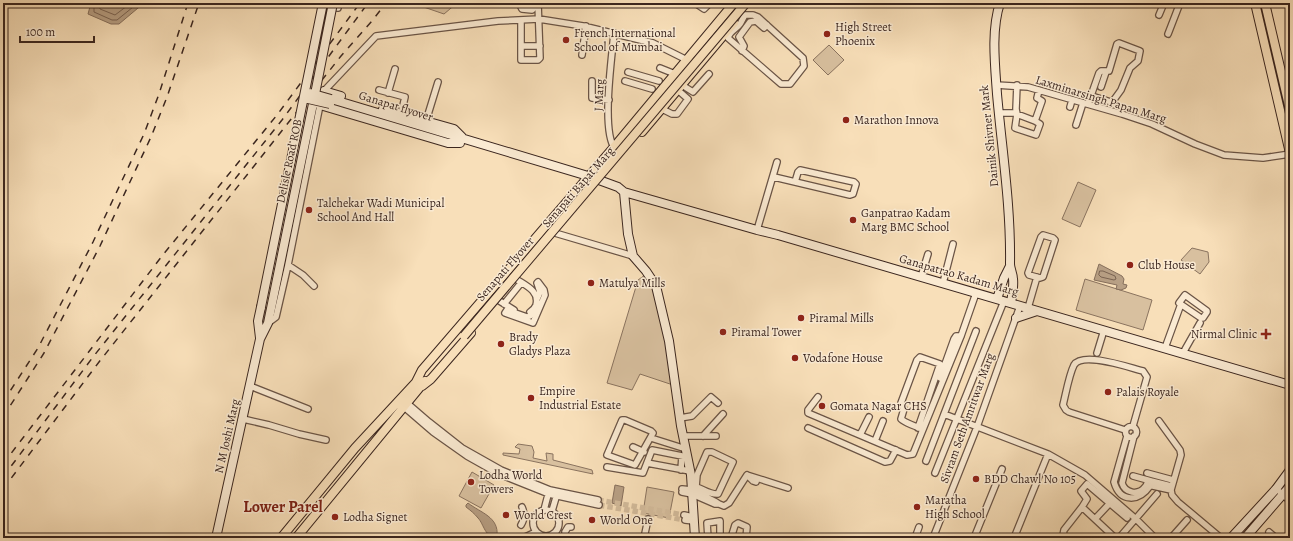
<svg xmlns="http://www.w3.org/2000/svg" width="1293" height="541" viewBox="0 0 1293 541" font-family="Alegreya,serif">
	<style>
		.green { fill: #d8c09f; stroke: #8a735f }
		.water { fill: #b8a085; stroke: #866f5c }
		.lines { fill: none; stroke-linecap: round; stroke-linejoin: round }
		.shore { stroke: #7a6352; stroke-width: 1 }
		.street-tunnel { stroke: #d2ba9a; stroke-width: 5.5; stroke-dasharray: 5.5 3; stroke-linecap: butt }
		.street-casing { stroke: #6a5446; stroke-width: 8 }
		.secondary-casing { stroke: #3b261f; stroke-width: 10 }
		.primary-casing { stroke: #3b261f; stroke-width: 10 }
		.street { stroke: #faead2; stroke-width: 5.5 }
		.secondary { stroke: #faead2; stroke-width: 8 }
		.primary { stroke: #f8dfb9; stroke-width: 8 }
		.rail { stroke: #3b261f; stroke-width: 1.5; stroke-dasharray: 7 7; stroke-linecap: butt }
		.secondary-bridge-casing { stroke: #3b261f; stroke-width: 10; stroke-linecap: butt }
		.primary-bridge-casing { stroke: #3b261f; stroke-width: 10; stroke-linecap: butt }
		.secondary-bridge { stroke: #faead2; stroke-width: 8 }
		.primary-bridge { stroke: #f8dfb9; stroke-width: 8 }
		.poi-dot { fill: #8f2418; stroke: #faead2; stroke-width: 1.5 }
		.labels { text-anchor: middle; stroke-width: 3; stroke-linejoin: round; paint-order: stroke }
		.poi-label { font-size: 12px; fill: #3b261f; stroke: #faead2; text-anchor: start }
		.street-label { font-size: 12px; fill: #3b261f; stroke: #faead2 }
		.district-label { font-size: 16px; font-weight: bold; fill: #7a1f14; stroke: #faead2 }
	</style>
	<rect width="100%" height="100%" fill="#f8dfb9"/>
	<filter id="stains"><feTurbulence type="fractalNoise" baseFrequency=".005" numOctaves="4"/><feColorMatrix values="0 0 0 0 .2 0 0 0 0 .09 0 0 0 0 .02 0 0 0 .5 -.17"/></filter>
	<radialGradient id="worn" r=".72"><stop offset=".6" stop-color="#630" stop-opacity="0"/><stop offset="1" stop-color="#630" stop-opacity=".3"/></radialGradient>
	<!-- green -->
	<path class="green" d="M412 3H457L444 14Z
		M829 45 844 60 828 75 813 60Z
		M1078 182 1096 190 1080 227 1062 219Z
		M1192 248 1208 252 1209 262 1200 274 1181 260Z
		M645 275 653 287 662 314 673 385 640 374 632 390 607 383 638 280Z
		M1085 279 1152 300 1143 330 1076 310Z
		M518 444 532 446 534 452 533 458 547 461 546 453 553 454V460L592 470 593 474 503 455V453L519 454 520 449 515 447Z
		M472 472 494 485 481 508 459 496Z
		M647 487 674 492 669 518 643 513Z"/>
	<!-- water -->
	<path class="water" d="M91 3H144L119 24H111L88 14Z
		M1099 264 1122 276 1124 279 1123 284 1127 285 1126 288 1121 290 1116 289 1117 285 1094 280Z
		M615 485 624 487 621 506 612 503Z
		M468 503C481 513 499 517 497 536 485 539 484 524 478 518 475 514 470 510 466 507V505Z"/>
	<g class="lines">
		<!-- shore -->
		<path class="shore" d="M94 3V12L112 20H117L138 3
			M99 3 100 9 115 15 131 3
			M1100 271H1103L1115 276 1116 279 1114 280 1101 277 1099 275Z"/>
		<!-- street-tunnel -->
		<path class="street-tunnel" d="M598 500 684 515
			M599 505 685 520"/>
		<defs>
			<path id="street" d="M314 3 338 8V3
				M521 3V7L522 9 532 10 533 9 534 3
				M695 3 704 9 710 3
				M745 15H753L758 17 803 58 804 66 790 84H781L728 38C730 30 736 30 740 24 742 21 743 18 745 15Z
				M1159 15 1164 3
				M521 20V60H538L540 58 538 3
				M614 33C612 57 601 131 615 149
				M1168 34 1180 3
				M521 46H540
				M742 51 744 46 739 37 750 22 756 21 764 28 767 25
				M582 55 586 26
				M660 68 675 74
				M628 72 659 81
				M592 81V98L609 100
				M625 81 652 89
				M682 85 693 92 709 74
				M996 85 1028 87 1122 114 1152 124 1195 144 1224 155 1263 158 1290 154
				M1017 85 1016 109 1017 114 1015 128 1036 135 1040 124 1035 121
				M1101 87 1106 72
				M379 90 405 97 401 114
				M324 91 376 36 498 21 539 19 583 26 653 43 697 65
				M388 93 395 69
				M1088 104 1099 73 1101 71H1109L1117 44 1119 43 1140 51 1138 61 1130 68 1121 90 1113 101 1111 102 1095 97
				M1070 107 1072 100
				M662 109 672 114H677L688 99 680 92
				M999 113H1014L1035 121 1042 101 1037 98 1039 90
				M426 121 438 82
				M1076 125 1083 103
				M774 177 850 195 853 194 856 184 854 182 800 170 798 172 795 182
				M547 226 555 233 633 256
				M757 230 777 162
				M1043 235 1053 238 1055 240 1043 277 1040 278 1029 275 1028 273 1041 237Z
				M288 265 303 275 314 286
				M921 277 928 254
				M516 279C525 285 540 291 536 305 535 308 533 310 530 312
				M943 283 953 244
				M1185 295 1207 311V312L1203 318H1201L1179 303Z
				M498 300 514 310
				M504 304 521 283
				M1028 308 1037 277
				M533 310 530 316 527 317 507 310 505 313 533 323 545 295 544 290 538 282 537 283 540 292 537 299
				M268 323 276 317 288 265 320 105
				M1165 348 1181 304
				M1097 353 1104 330
				M1183 353 1200 323
				M940 378 954 339 956 336H961
				M250 386 308 409
				M818 397 808 410V413L907 455 913 454 961 336 976 293
				M407 403 429 422 462 448 501 470 550 490 598 500
				M404 407 433 432 467 456 499 474 549 494 599 505
				M944 414 1048 454 1085 475 1136 519 1155 538
				M1289 417H1290
				M680 418 692 416 711 397 718 403
				M243 419 269 425 299 434 326 440
				M622 420H625L651 431 653 433 635 465 607 455Z
				M1159 421 1180 450 1181 455 1171 490 1172 495 1178 502 1221 538
				M1125.5 432a5.5 5.5 0 1 1 11 0a5.5 5.5 0 1 1-11 0Z
				M808 428 885 462 890 461 896 450
				M918 428 940 364 920 357 917 360 901 403 904 409 901 419C904 422 918 428 922 428L924 425
				M1125 430 1069 412 1066 410 1063 405C1066 393 1069 375 1074 365 1083 351 1130 368 1143 371L1147 377 1133 426
				M860 435 869 417
				M684 436H716
				M703 436 723 414
				M1127 436 1114 482C1120 503 1139 502 1150 486H1153L1171 490
				M1134 436 1122 483C1125 493 1138 496 1145 487 1147 485 1147 483 1148 481H1151L1171 486
				M651 438 686 449
				M875 441 883 421
				M633 447 644 452
				M926 461 976 331
				M647 463 690 471
				M607 467 643 473 652 450 687 457
				M681 470 682 456
				M935 473 1004 301
				M1147 473 1173 480
				M747 475 753 481 756 482
				M1133 476 1151 481
				M692 486C701 487 709 495 718 494L733 462 712 452H707L697 475 696 487
				M682 492 692 494 715 504H719L716 502 692 490 682 489
				M1280 492 1290 501
				M719 504 724 506 729 503 747 475 788 488
				M1082 507 1087 499 1081 491 1087 484 1127 518
				M533 523a13 13 0 1 1 26 0a13 13 0 1 1-26 0Z
				M544 510 549 491
				M552 511 557 494
				M684 515 693 517
				M1095 519 1111 502
				M685 520 694 521
				M521 525C525 519 525 514 522 507
				M1269 532 1276 538
				M300 534 305 538
				M523 538 536 532
				M566 538 565 532 568 527H571
				M644 538 648 519
				M708 538 707 523 720 521V538
				M731 538 735 525 738 523 747 527 746 538
				M915 538 919 527
				M933 538 977 427 1020 306
				M974 538 1002 469
				M1014 538 1048 454
				M1067 538 1063 535 1064 530 1082 507 1113 536
				M1119 538 1157 494
				M1171 538 1187 520"/>
			<path id="secondary" d="M1000 3C991 30 995 65 997 94 1002 150 1011 207 1010 264 1010 269 1013 274 1013 279 1014 286 1012 295 1011 303
				M341 96 324 91 320 105 448 143H460
				M331 99 588 176 618 187 624 192 757 230 778 235 1290 385
				M383 109 454 129 462 137
				M624 192 628 234 633 256 646 271 656 286 669 341 681 426 691 475 695 538
				M997 299 1004 278 1010 266
				M1016 318 1037 311
				M260 338 258 321 261 307
				M216 538 260 339 268 323 315 94
				M1231 538 1276 489 1290 470
				M1245 538 1290 486"/>
			<path id="primary" d="M1255 3 1290 153
				M1265 3 1290 110
				M642 132 734 23
				M416 382 422 370 614 147 734 3
				M422 386 431 379 471 333
				M281 538 355 448 419 379
				M296 538 425 381"/>
		</defs>
		<!-- street casing -->
		<use href="#street" class="street-casing"/>
		<!-- secondary casing -->
		<use href="#secondary" class="secondary-casing"/>
		<!-- primary casing -->
		<use href="#primary" class="primary-casing"/>
		<!-- street -->
		<use href="#street" class="street"/>
		<!-- secondary -->
		<use href="#secondary" class="secondary"/>
		<!-- primary -->
		<use href="#primary" class="primary"/>
		<!-- rail -->
		<path class="rail" d="M3 402 38 348 93 242 144 134 159 94 188 3
			M3 417 44 353 100 246 151 137 167 97 199 3
			M3 464 162 256 277 115 360 3
			M3 477 93 357 282 120 368 3
			M3 489 99 362 341 56 372 21 386 3"/>
		<defs>
			<path id="secondary-bridge" d="M310 93 331 99
				M315 94 333 3
				M304 98 330 104
				M261 307 323 3"/>
			<path id="primary-bridge" d="M464 336 746 3"/>
		</defs>
		<!-- secondary-bridge casing -->
		<use href="#secondary-bridge" class="secondary-bridge-casing"/>
		<!-- primary-bridge casing -->
		<use href="#primary-bridge" class="primary-bridge-casing"/>
		<!-- secondary-bridge -->
		<use href="#secondary-bridge" class="secondary-bridge"/>
		<!-- primary-bridge -->
		<use href="#primary-bridge" class="primary-bridge"/>
	</g>
	<!-- markers -->
	<g class="poi-dot">
		<circle cx="827" cy="34" r="4"/>
		<circle cx="566" cy="40" r="4"/>
		<circle cx="846" cy="120" r="4"/>
		<circle cx="309" cy="210" r="4"/>
		<circle cx="853" cy="220" r="4"/>
		<circle cx="1130" cy="265" r="4"/>
		<circle cx="591" cy="283" r="4"/>
		<circle cx="801" cy="318" r="4"/>
		<circle cx="723" cy="332" r="4"/>
		<path d="M1264 328h4v4h4v4h-4v4h-4v-4h-4v-4h4z"/>
		<circle cx="501" cy="344" r="4"/>
		<circle cx="795" cy="358" r="4"/>
		<circle cx="1108" cy="392" r="4"/>
		<circle cx="531" cy="398" r="4"/>
		<circle cx="822" cy="406" r="4"/>
		<circle cx="976" cy="479" r="4"/>
		<circle cx="471" cy="482" r="4"/>
		<circle cx="917" cy="507" r="4"/>
		<circle cx="506" cy="515" r="4"/>
		<circle cx="335" cy="517" r="4"/>
		<circle cx="592" cy="520" r="4"/>
	</g>
	<g class="labels">
		<!-- poi labels -->
		<g class="poi-label">
			<text x="835" y="31">High Street<tspan x="835" dy="14">Phoenix</tspan></text>
			<text x="574" y="37">French International<tspan x="574" dy="14">School of Mumbai</tspan></text>
			<text x="854" y="124">Marathon Innova</text>
			<text x="317" y="207">Talchekar Wadi Municipal<tspan x="317" dy="14">School And Hall</tspan></text>
			<text x="861" y="217">Ganpatrao Kadam<tspan x="861" dy="14">Marg BMC School</tspan></text>
			<text x="1138" y="269">Club House</text>
			<text x="599" y="287">Matulya Mills</text>
			<text x="809" y="322">Piramal Mills</text>
			<text x="731" y="336">Piramal Tower</text>
			<text x="1257" y="338" text-anchor="end">Nirmal Clinic</text>
			<text x="509" y="341">Brady<tspan x="509" dy="14">Gladys Plaza</tspan></text>
			<text x="803" y="362">Vodafone House</text>
			<text x="539" y="395">Empire<tspan x="539" dy="14">Industrial Estate</tspan></text>
			<text x="1116" y="396">Palais Royale</text>
			<text x="830" y="410">Gomata Nagar CHS</text>
			<text x="479" y="479">Lodha World<tspan x="479" dy="14">Towers</tspan></text>
			<text x="984" y="483">BDD Chawl No 105</text>
			<text x="925" y="504">Maratha<tspan x="925" dy="14">High School</tspan></text>
			<text x="514" y="519">World Crest</text>
			<text x="343" y="521">Lodha Signet</text>
			<text x="600" y="524">World One</text>
		</g>
		<!-- street labels -->
		<g class="street-label">
			<text transform="translate(599 95) rotate(-87)" y="4">J Marg</text>
			<text transform="translate(1101 99) rotate(17)" y="4">Laxminarsingh Papan Marg</text>
			<text transform="translate(396 106) rotate(17)" y="4">Ganapat flyover</text>
			<text transform="translate(989 136) rotate(-96)" y="4">Dainik Shivner Mark</text>
			<text transform="translate(289 161) rotate(-78)" y="4">Delisle Road ROB</text>
			<text transform="translate(578 187) rotate(-49)" y="4">Senapati Bapat Marg</text>
			<text transform="translate(505 269) rotate(-49)" y="4">Senapati Flyover</text>
			<text transform="translate(959 275) rotate(16)" y="4">Ganapatrao Kadam Marg</text>
			<text transform="translate(967 418) rotate(-70)" y="4">Sivram Seth Amritwar Marg</text>
			<text transform="translate(227 436) rotate(-77)" y="4">N M Joshi Marg</text>
		</g>
		<!-- district labels -->
		<g class="district-label">
			<text x="283" y="512">Lower Parel</text>
		</g>
	</g>
	<!-- margin -->
	<rect width="1293" height="541" fill="none" stroke="#f8dfb9" stroke-width="16"/>
	<rect x="4" y="4" width="1285" height="533" fill="none" stroke="#3b261f" stroke-width="2"/>
	<rect x="8" y="8" width="1277" height="525" fill="none" stroke="#3b261f"/>
	<!-- scale -->
	<path d="M20 36v6h74v-6" fill="none" stroke="#3b261f" stroke-width="2"/>
	<text x="26" y="36" font-size="12" fill="#3b261f" stroke="#faead2" stroke-width="3" paint-order="stroke">100 m</text>
	<rect width="100%" height="100%" filter="url(#stains)"/>
	<rect width="100%" height="100%" fill="url(#worn)"/>
</svg>
